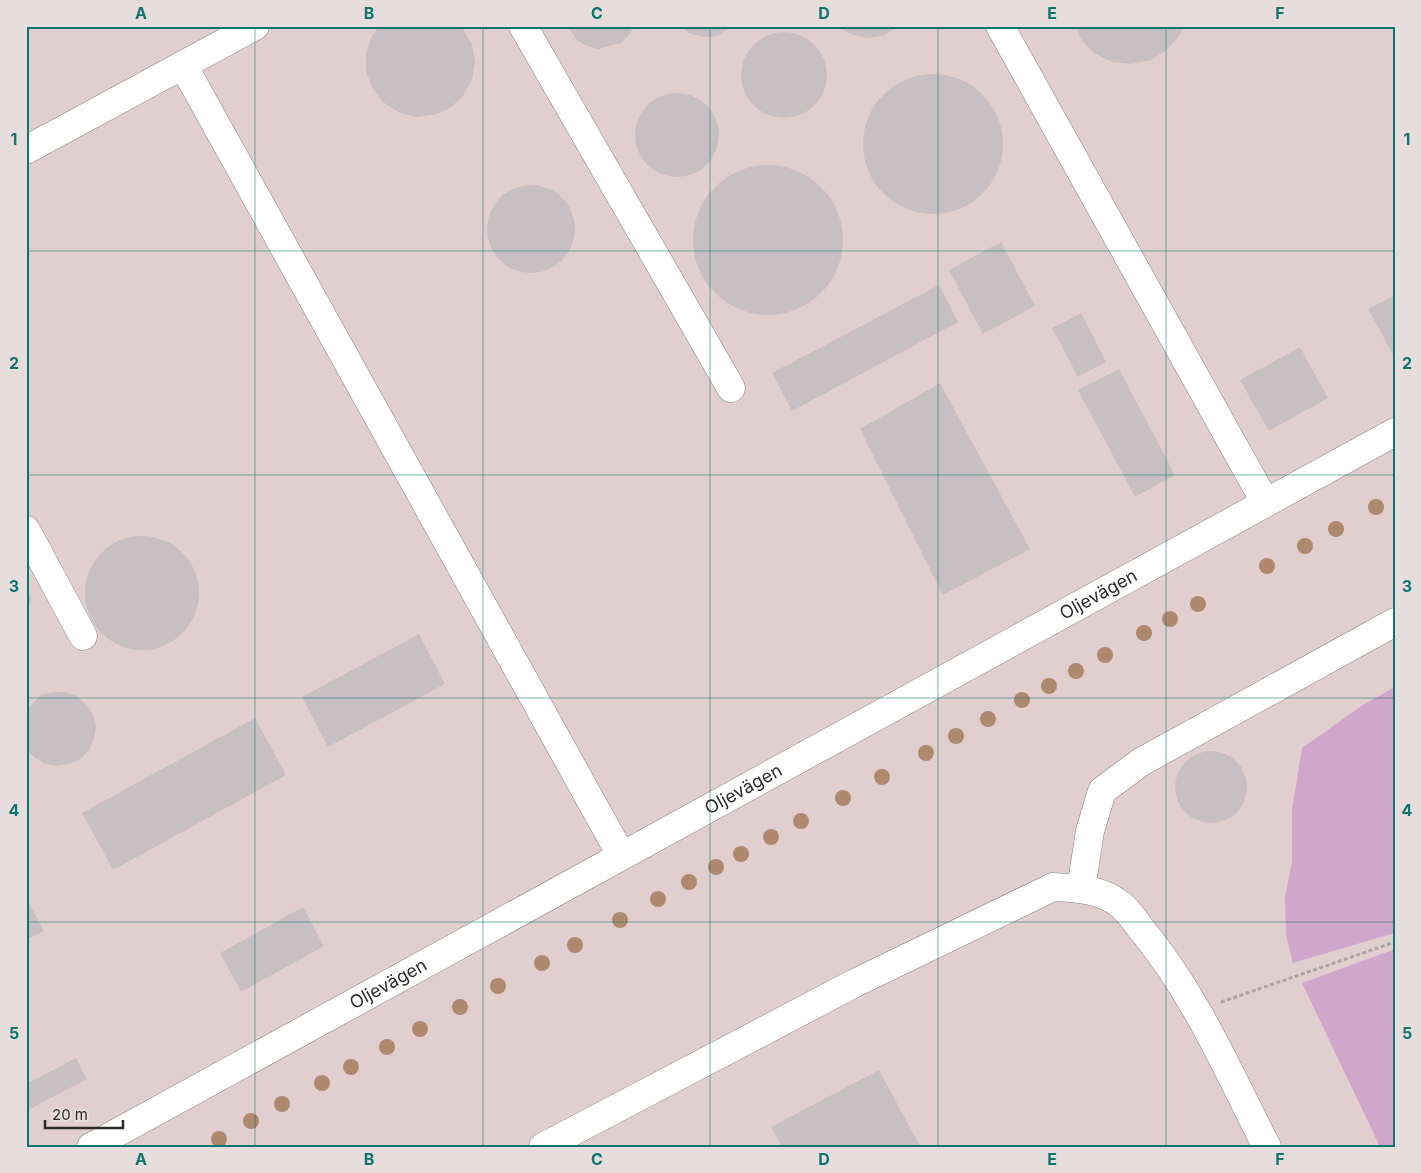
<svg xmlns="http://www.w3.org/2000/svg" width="1421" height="1173" viewBox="0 0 1421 1173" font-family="Inter,sans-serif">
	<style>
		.built { fill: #e1cfd0 }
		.water { fill: #d0a6ca }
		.building { fill: #c8bfc2 }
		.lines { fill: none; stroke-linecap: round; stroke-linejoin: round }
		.minor-casing { stroke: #898080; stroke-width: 29 }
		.path { stroke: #aca4a4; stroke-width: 3; stroke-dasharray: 4 2.5; stroke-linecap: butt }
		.minor { stroke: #fff; stroke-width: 28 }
		.tree { fill: #ae896e }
		.grid { fill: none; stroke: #0f766e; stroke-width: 1; stroke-opacity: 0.55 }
		.labels { text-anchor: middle; stroke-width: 5; stroke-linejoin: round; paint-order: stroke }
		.street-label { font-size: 18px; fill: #2e2a2a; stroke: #e7dddd }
		.neatline { fill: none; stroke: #0f766e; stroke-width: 2 }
		.grid-label { font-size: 16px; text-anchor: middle; font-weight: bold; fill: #0f766e }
	</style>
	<rect width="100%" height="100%" fill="#e7dddd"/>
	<!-- built -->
	<path class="built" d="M26 26H1395V687L1364 704 1302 748 1292 810V862L1285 897 1294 963 1395 933V949L1302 983 1380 1147H26Z"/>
	<!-- water -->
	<path class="water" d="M1395 687V933L1293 963 1286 935 1285 897 1292 862V810L1302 748 1364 704Z
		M1395 949V1147H1380L1302 983Z"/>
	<!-- building -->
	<path class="building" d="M379 26H461L472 44 475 62 472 80 463 96 450 108 433 115 415 117 398 112 383 102 372 88 366 71V53L372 36Z
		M568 26H634L629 35 621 43 598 49 587 46 577 40Z
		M678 26H732L717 36 704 37 691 34Z
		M836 26H899L884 35 868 38 853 35Z
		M1075 26H1184L1180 35 1167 50 1151 60 1131 64 1112 62 1094 53 1081 39Z
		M741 75a43 43 0 1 1 86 0a43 43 0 1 1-86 0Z
		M863 144a70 70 0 1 1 140 0a70 70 0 1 1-140 0Z
		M635 135a42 42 0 1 1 84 0a42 42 0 1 1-84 0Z
		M693 240a75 75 0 1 1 150 0a75 75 0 1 1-150 0Z
		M487 229a44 44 0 1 1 88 0a44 44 0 1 1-88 0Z
		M1001 242 1035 306 983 334 949 270Z
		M939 285 958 322 792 411 772 373Z
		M1395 295V358L1368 309Z
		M1081 313 1106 362 1078 377 1052 328Z
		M1300 347 1328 398 1269 431 1240 380Z
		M1119 369 1175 475 1135 497 1078 390Z
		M940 383 1030 549 943 595 860 429Z
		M85 593a57 57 0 1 1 114 0a57 57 0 1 1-114 0Z
		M26 581 31 599 26 619Z
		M419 634 445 684 328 747 302 697Z
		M53 692H65L77 696 86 704 93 714 96 726 94 739 89 750 81 759 70 764 57 766 45 764 34 757 26 748V710L41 695Z
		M255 718 286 775 113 870 82 813Z
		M1175 787a36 36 0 1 1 72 0a36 36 0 1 1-72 0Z
		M26 898 44 931 26 940Z
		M303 907 324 946 241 992 220 953Z
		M76 1058 87 1079 26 1111V1084Z
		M879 1070 920 1146 782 1147 771 1127Z"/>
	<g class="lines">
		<defs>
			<g id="minor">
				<path d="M523 26 731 388"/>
				<path d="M1000 26 1265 502"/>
				<path d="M183 65 621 855"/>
				<path d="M26 150 255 26"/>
				<path d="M26 530 83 636"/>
				<path d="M1081 889 1090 831 1102 791 1141 762 1395 622"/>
				<path id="s1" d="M91 1147 1395 432"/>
				<path d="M543 1147 855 983 1053 887C1076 888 1102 889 1121 905 1131 913 1138 926 1146 935 1197 998 1230 1075 1267 1147"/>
			</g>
		</defs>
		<!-- minor casing -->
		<use href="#minor" class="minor-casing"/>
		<!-- path -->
		<path class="path" d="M1221 1002 1395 942"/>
		<!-- minor -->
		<use href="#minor" class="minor"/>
	</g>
	<!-- trees -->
	<g class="tree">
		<circle cx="1376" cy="507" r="8"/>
		<circle cx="1336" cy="529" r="8"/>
		<circle cx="1305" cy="546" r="8"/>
		<circle cx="1267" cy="566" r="8"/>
		<circle cx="1198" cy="604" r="8"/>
		<circle cx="1170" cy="619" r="8"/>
		<circle cx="1144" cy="633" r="8"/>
		<circle cx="1105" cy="655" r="8"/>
		<circle cx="1076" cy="671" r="8"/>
		<circle cx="1049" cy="686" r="8"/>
		<circle cx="1022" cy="700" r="8"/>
		<circle cx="988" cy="719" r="8"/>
		<circle cx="956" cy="736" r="8"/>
		<circle cx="926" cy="753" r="8"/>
		<circle cx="882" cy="777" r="8"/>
		<circle cx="843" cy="798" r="8"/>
		<circle cx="801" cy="821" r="8"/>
		<circle cx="771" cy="837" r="8"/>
		<circle cx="741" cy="854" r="8"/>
		<circle cx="716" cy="867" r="8"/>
		<circle cx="689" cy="882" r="8"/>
		<circle cx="658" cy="899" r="8"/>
		<circle cx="620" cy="920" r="8"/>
		<circle cx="575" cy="945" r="8"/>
		<circle cx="542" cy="963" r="8"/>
		<circle cx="498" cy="986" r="8"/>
		<circle cx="460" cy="1007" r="8"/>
		<circle cx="420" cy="1029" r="8"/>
		<circle cx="387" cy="1047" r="8"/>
		<circle cx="351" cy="1067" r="8"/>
		<circle cx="322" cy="1083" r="8"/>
		<circle cx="282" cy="1104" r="8"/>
		<circle cx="251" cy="1121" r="8"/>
		<circle cx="219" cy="1139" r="8"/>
	</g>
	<!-- grid -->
	<path class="grid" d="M255 26V1147M483 26V1147M710 26V1147M938 26V1147M1166 26V1147M26 251H1395M26 475H1395M26 698H1395M26 922H1395"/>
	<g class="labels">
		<!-- street labels -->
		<g class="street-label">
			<text dy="6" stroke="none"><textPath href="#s1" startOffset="1149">Oljevägen</textPath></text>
			<text dy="6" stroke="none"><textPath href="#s1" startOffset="744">Oljevägen</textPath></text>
			<text dy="6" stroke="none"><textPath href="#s1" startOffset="339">Oljevägen</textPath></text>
		</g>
	</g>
	<!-- border -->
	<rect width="1421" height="1173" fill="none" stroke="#e7dddd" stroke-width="55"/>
	<!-- scale -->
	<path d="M45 1120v8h78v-8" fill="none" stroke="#2e2a2a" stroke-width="2.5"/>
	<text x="52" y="1120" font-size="15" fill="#2e2a2a" stroke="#e7dddd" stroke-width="4" paint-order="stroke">20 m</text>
	<rect x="28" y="28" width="1366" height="1118" class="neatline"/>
	<g class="grid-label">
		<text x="141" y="19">A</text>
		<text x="369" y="19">B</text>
		<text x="597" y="19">C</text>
		<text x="824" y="19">D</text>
		<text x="1052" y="19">E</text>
		<text x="1280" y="19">F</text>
		<text x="14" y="145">1</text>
		<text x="1407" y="145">1</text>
		<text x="14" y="369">2</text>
		<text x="1407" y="369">2</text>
		<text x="14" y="592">3</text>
		<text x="1407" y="592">3</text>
		<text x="14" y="816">4</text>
		<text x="1407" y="816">4</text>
		<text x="14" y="1039">5</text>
		<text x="1407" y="1039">5</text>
		<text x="141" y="1165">A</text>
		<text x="369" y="1165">B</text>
		<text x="597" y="1165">C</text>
		<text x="824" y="1165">D</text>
		<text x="1052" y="1165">E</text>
		<text x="1280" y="1165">F</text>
	</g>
</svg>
